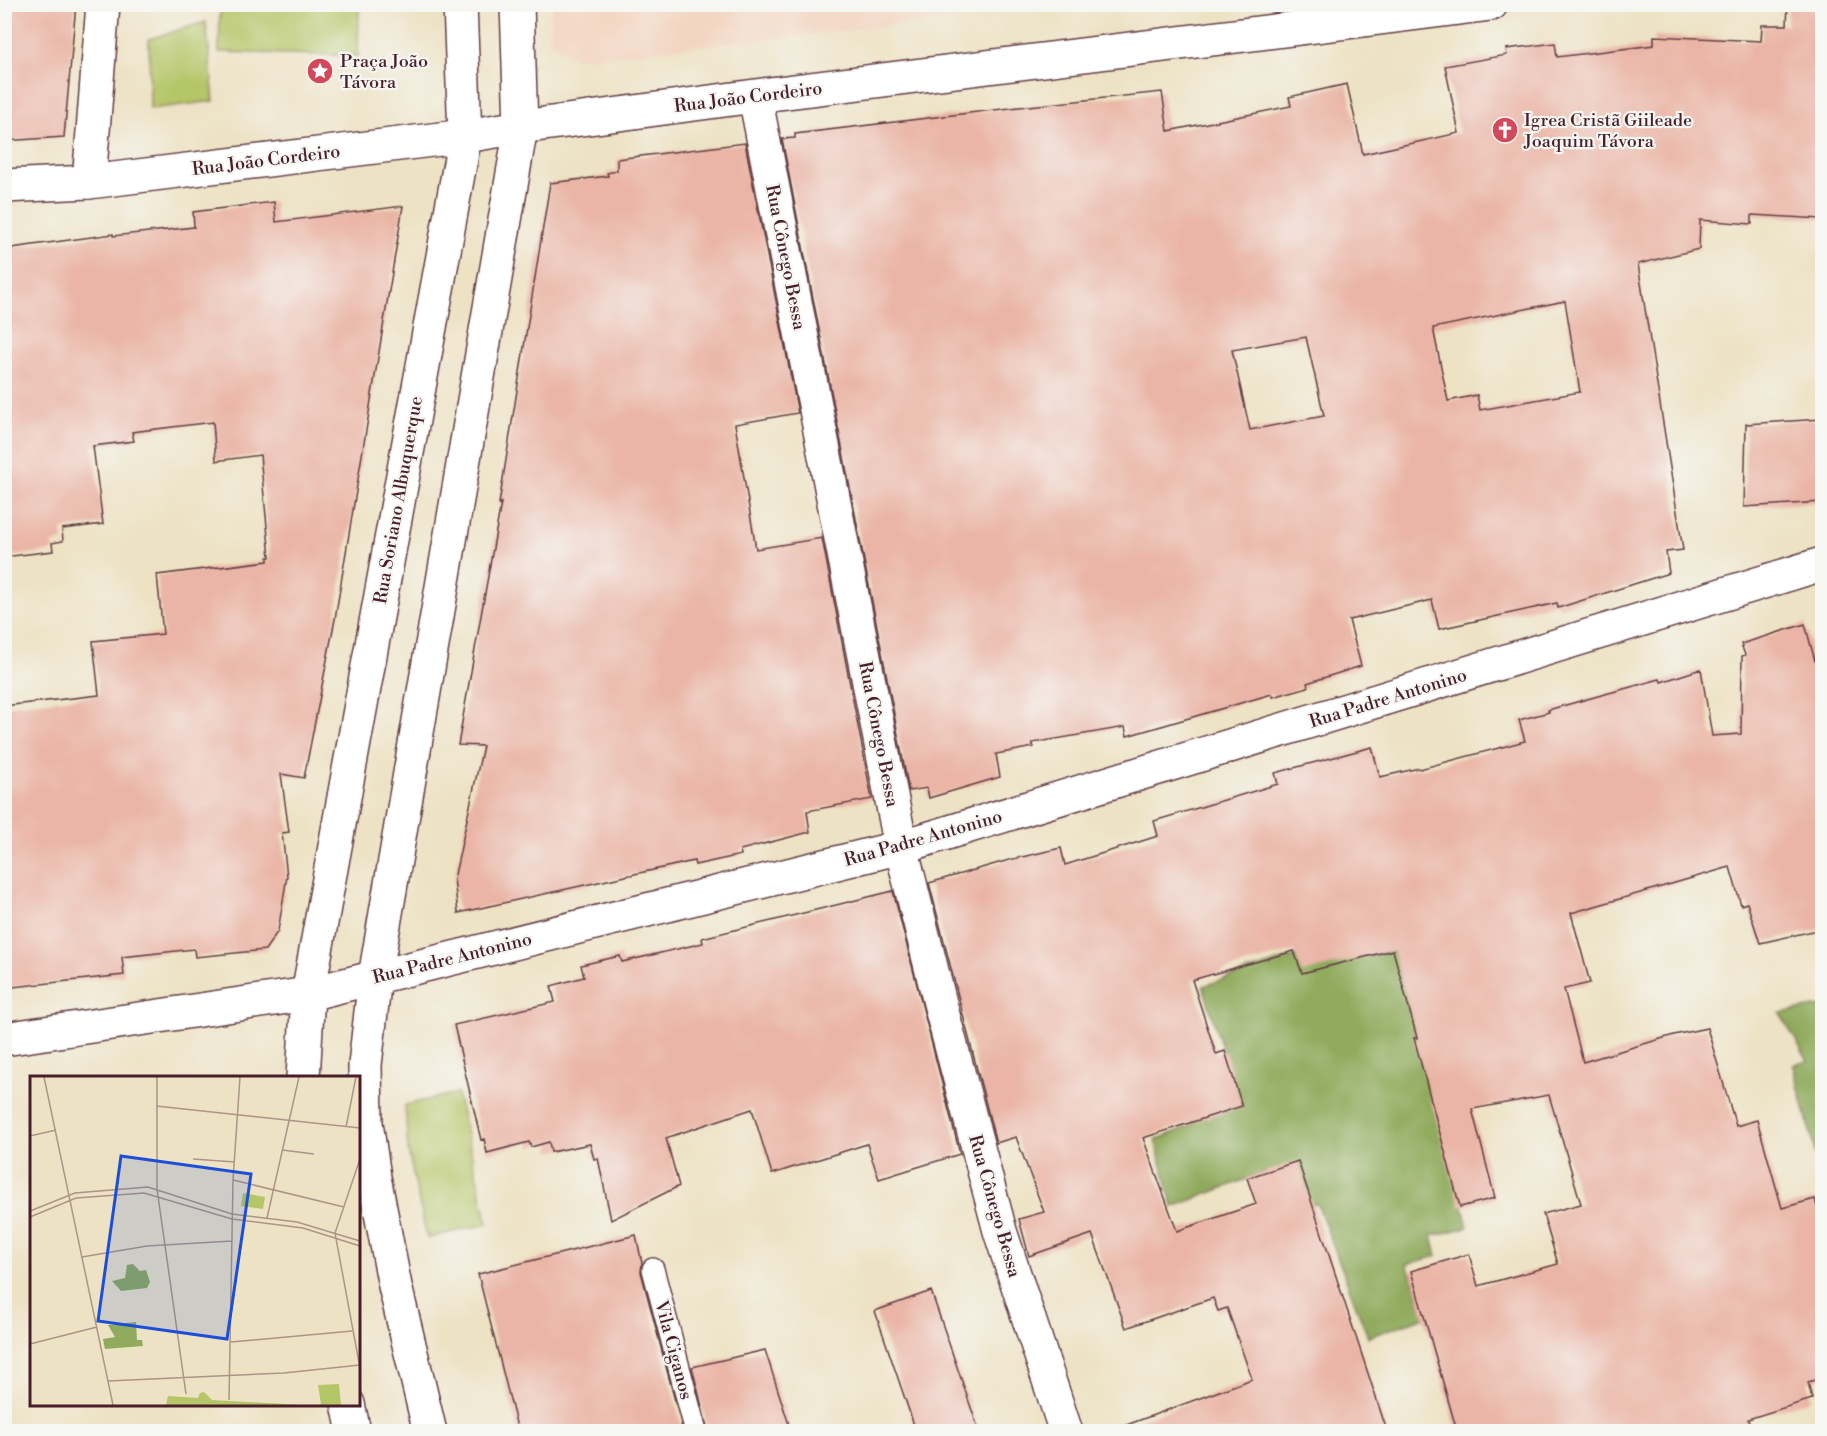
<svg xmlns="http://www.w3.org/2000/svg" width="1827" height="1436" viewBox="0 0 1827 1436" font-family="'Libre Bodoni',serif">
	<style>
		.built { fill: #f3d4bf }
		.green { fill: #b5c669; stroke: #80724a; stroke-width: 1.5 }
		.forest { fill: #90ab5d; stroke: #6d6544; stroke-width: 1.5 }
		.building { fill: #eab5a6; fill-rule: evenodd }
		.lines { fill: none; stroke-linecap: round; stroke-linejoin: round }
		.lane-casing { stroke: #623c42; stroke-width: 24 }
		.street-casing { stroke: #623c42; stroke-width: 36 }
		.secondary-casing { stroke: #623c42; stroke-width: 36 }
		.lane { stroke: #fff; stroke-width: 21 }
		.street { stroke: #fff; stroke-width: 33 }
		.secondary { stroke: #fff; stroke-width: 33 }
		.labels { text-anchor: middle; stroke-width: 4.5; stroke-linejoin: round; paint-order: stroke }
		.poi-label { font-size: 18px; fill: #4a1f2b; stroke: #f6f6f2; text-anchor: start }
		.street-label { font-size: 18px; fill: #4a1f2b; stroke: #f6f6f2 }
		.inset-road { fill: none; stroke: #ac9487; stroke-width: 1.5 }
		.view { fill: #1d4ed8; fill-opacity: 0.15; stroke: #1d4ed8; stroke-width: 3 }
		.inset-edge { fill: none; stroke: #4a1f2b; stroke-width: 3 }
	</style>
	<rect width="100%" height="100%" fill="#f6f6f2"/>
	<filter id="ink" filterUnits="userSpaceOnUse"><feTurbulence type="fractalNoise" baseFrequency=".0167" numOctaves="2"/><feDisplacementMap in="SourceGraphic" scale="12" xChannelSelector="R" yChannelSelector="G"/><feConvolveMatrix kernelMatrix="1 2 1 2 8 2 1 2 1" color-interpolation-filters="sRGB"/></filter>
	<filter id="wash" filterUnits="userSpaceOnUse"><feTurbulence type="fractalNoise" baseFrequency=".008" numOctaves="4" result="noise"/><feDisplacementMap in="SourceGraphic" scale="24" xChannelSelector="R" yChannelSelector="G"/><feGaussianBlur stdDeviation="1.35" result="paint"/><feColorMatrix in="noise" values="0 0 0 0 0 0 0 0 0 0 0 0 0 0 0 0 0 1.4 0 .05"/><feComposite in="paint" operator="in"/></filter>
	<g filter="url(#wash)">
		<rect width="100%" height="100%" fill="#ede2c4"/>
		<!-- built -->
		<path class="built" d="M552 5V4L1081 5 577 59 550 42Z"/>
		<!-- green -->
		<path class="green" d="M220 5H359L358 56 219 52Z
			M206 22 214 101 150 109 149 39Z
			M457 1093 488 1224 427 1238 408 1151 405 1105Z"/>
		<!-- forest -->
		<path class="forest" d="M1397 951 1468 1227 1432 1236 1437 1256 1407 1264 1425 1317 1368 1337 1317 1203 1277 1215 1265 1172 1173 1207 1155 1140 1193 1125 1178 1069 1224 1055 1203 986 1302 954 1370 956Z
			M1822 1006V1179L1793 1065 1808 1061 1780 1013Z"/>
		<g id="blocks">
			<!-- building -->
			<path class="building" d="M4 4H76L64 137 4 141Z
				M1788 4H1822V100L1820 161H1822V219L1752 215V224L1700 220 1699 249 1638 264 1683 550 1666 552 1669 573 1558 608 1557 603 1439 629 1432 600 1349 620 1361 666 1307 683 1308 687 1273 697 1272 694 1127 736 1125 727 1032 743 1034 747 996 754 1000 777 929 798 927 788 909 791 782 139 795 138V134L1019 107 1162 92 1168 131 1291 106 1289 97 1347 84 1363 154 1459 133 1445 66 1507 55 1506 49 1555 43 1557 57 1654 45V36L1761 41 1762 25H1787ZM1565 301 1580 392 1480 410 1477 395 1448 401 1433 328ZM1306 337 1324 416 1250 430 1232 350Z
				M745 143 798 413 735 424 756 549 822 538 872 799 807 811 810 832 740 850 741 855 695 865 694 861 458 913 454 879 483 746 458 745 501 503 499 504 550 183 608 176 607 173 617 171V159Z
				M274 202 276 222 403 206 335 619 304 778 281 774 289 832 282 833 287 876 278 931 265 950 195 957 194 949 122 957 124 975 4 988V706L99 695 93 641 163 634 157 575 268 561V557H270L260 455 216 461 213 422 132 432 134 441 93 446 103 524 62 529 63 541 52 543 53 551 4 557V249L113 234V236L194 227 193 212Z
				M1822 419V502L1744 507 1746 424Z
				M1805 624 1815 661 1822 659V929L1760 943 1747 903 1741 905 1730 867 1571 913 1590 983 1564 989 1583 1062 1674 1035 1707 1028 1736 1126 1757 1120 1782 1208 1815 1199 1822 1226V1378L1808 1382 1812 1399 1748 1419 1751 1431H1457L1411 1271 1469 1254 1478 1286 1558 1264 1543 1214 1581 1204 1549 1095 1472 1109 1495 1198 1460 1207 1414 1038H1417L1393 950 1302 973 1294 951 1192 980 1216 1054 1225 1051 1242 1106 1143 1138 1177 1231 1256 1204 1247 1178 1298 1161 1387 1431H1122L1121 1427 1252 1379 1227 1308 1218 1311 1213 1298 1126 1328 1092 1234 1029 1256 1019 1219 1044 1212 1016 1137 996 1143 929 883 1009 860 1061 848 1065 865 1158 836 1154 821 1278 784 1275 773 1372 747 1380 777 1419 768 1420 769 1525 741 1519 720 1549 712 1548 710 1598 696 1660 679 1661 682 1701 669 1712 736 1741 734 1742 656 1745 655 1741 644Z
				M893 891 960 1154 879 1179 867 1144 772 1174 752 1109 666 1138 679 1186 611 1220 598 1158 594 1159 590 1144 551 1152 549 1142 531 1147 529 1142 487 1153 484 1139 481 1140 454 1025 555 1002 551 986 584 977 581 965 620 956 622 962 703 943 702 938Z
				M636 1235 642 1263 641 1272 683 1431H518L478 1274Z
				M931 1291 979 1431H916L875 1311Z
				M765 1350 791 1431H708L692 1367Z"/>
		</g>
	</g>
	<g filter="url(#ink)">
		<use href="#blocks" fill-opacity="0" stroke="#623c42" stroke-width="1.5"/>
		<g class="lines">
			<defs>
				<path id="lane" d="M653 1269 696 1432"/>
				<path id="street" d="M755 96 901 847 943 1015 1000 1231 1066 1432
					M521 127 755 96 1491 4
					M89 182 103 4
					M4 1039 308 994 901 847 1822 564"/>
				<path id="secondary" d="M4 186 89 182 465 136 521 127
					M303 1078 308 994 465 136 460 4
					M348 1404 354 1432
					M430 1432 395 1286 374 1177 366 1123 365 1065 375 977 521 127 517 4"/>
			</defs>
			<!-- lane casing -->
			<use href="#lane" class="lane-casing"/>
			<!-- street casing -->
			<use href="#street" class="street-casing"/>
			<!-- secondary casing -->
			<use href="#secondary" class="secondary-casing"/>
			<!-- lane -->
			<use href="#lane" class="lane"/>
			<!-- street -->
			<use href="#street" class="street"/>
			<!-- secondary -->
			<use href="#secondary" class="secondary"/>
		</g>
	</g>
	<!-- icons -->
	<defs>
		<symbol id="sight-disc" viewBox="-11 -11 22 22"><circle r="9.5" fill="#d1495b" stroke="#f6f6f2"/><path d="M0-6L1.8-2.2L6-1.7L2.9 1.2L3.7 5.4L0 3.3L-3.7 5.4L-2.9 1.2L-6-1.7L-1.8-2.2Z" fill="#fff"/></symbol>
		<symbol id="church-disc" viewBox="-11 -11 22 22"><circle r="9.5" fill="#d1495b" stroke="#f6f6f2"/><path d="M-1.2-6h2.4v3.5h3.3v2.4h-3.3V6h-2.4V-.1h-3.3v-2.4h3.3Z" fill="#fff"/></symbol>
	</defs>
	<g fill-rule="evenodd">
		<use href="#sight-disc" x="305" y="56" width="30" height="30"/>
		<use href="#church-disc" x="1490" y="115" width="30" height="30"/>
	</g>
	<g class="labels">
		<!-- poi labels -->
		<g class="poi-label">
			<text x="340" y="67">Praça João<tspan x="340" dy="21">Távora</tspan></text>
			<text x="1524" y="126">Igrea Cristã Giileade<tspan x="1524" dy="21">Joaquim Távora</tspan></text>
		</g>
		<!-- street labels -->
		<g class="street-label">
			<text transform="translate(748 97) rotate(-7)" y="6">Rua João Cordeiro</text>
			<text transform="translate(266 160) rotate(-7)" y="6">Rua João Cordeiro</text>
			<text transform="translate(786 257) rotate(79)" y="6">Rua Cônego Bessa</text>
			<text transform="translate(398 500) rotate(-80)" y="6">Rua Soriano Albuquerque</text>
			<text transform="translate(1388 698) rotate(-17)" y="6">Rua Padre Antonino</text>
			<text transform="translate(879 734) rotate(79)" y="6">Rua Cônego Bessa</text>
			<text transform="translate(923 838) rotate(-16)" y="6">Rua Padre Antonino</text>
			<text transform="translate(452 958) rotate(-14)" y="6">Rua Padre Antonino</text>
			<text transform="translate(995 1206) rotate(74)" y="6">Rua Cônego Bessa</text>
			<text transform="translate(674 1350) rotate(75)" y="6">Vila Ciganos</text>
		</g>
	</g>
	<!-- overview -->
	<g transform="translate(30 1076)">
		<rect width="330" height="330" fill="#ede2c4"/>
		<path d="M213 117 235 121 233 133 211 130ZM309 308 311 329H288L291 328 288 309ZM174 316 182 324 274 329H136L138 320 168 322 170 317Z" fill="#b5c669"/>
		<path d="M103 188 110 195 116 194 120 206 117 212 91 215 82 205 95 202 97 189ZM106 246 107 264H112L113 270 75 273 73 263 85 261 78 249Z" fill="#90ab5d"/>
		<path class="inset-road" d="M14 1 83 329M127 1V113L156 318M126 30 330 52M316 51 326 1M0 60 26 54M252 74 284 78M163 83 205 86M330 83 305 157 330 292M203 104 314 131M0 135 45 117 118 111 202 138 267 146 330 165M0 141 46 122 114 117 202 143 273 152 330 170M237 142 269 1M52 181 117 170 202 165M201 266 322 255M0 268 67 251M78 305 254 297 330 289M199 324 203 104 210 1"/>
		<path class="view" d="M91 80 221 98 197 263 68 245Z"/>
		<rect width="330" height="330" class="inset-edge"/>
	</g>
	<!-- margin -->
	<rect width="1827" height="1436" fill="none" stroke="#f6f6f2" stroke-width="24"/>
</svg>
